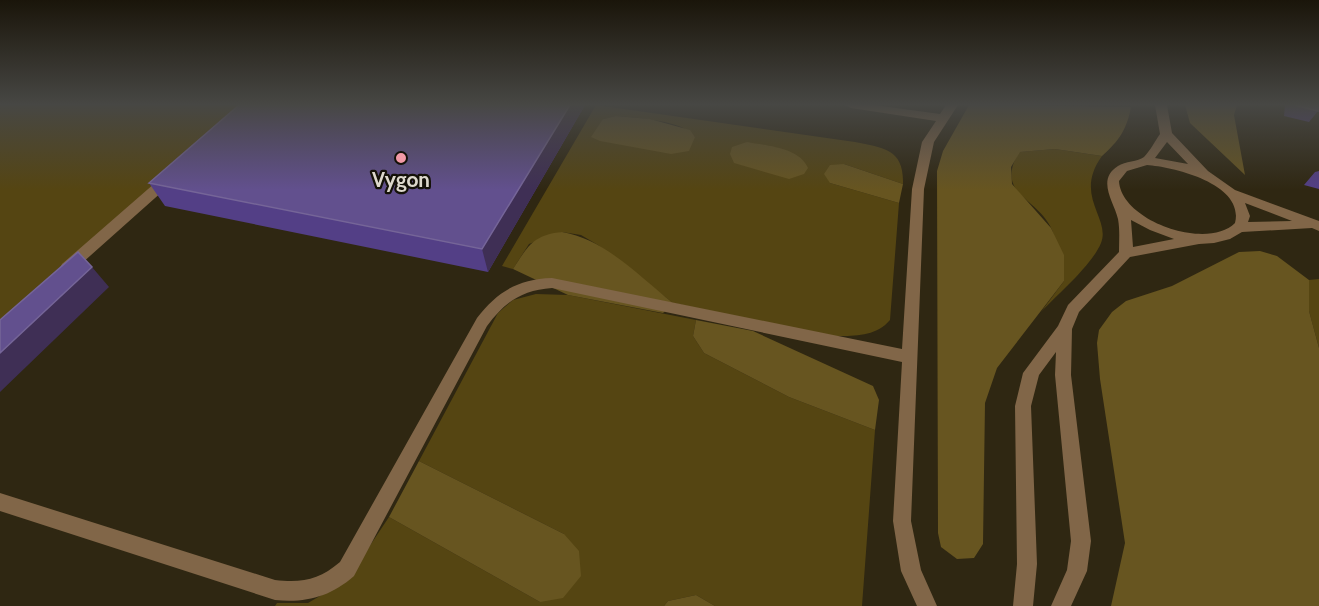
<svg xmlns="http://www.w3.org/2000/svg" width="1319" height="606" viewBox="0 0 1319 606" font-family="Cabin,sans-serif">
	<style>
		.green { fill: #554512; fill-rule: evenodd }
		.forest { fill: #675520 }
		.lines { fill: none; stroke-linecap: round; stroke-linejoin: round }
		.minor { fill: #816648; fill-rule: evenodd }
		.wall { fill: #533f86 }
		.shaded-wall { fill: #3f2f55 }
		.building { fill: #62508e; stroke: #756598; stroke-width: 1.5 }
		.poi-dot { fill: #f39aa7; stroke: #141108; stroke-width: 2 }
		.labels { text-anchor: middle; stroke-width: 4.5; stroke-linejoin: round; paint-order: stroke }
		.poi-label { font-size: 21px; font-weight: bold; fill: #ddd8cc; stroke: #141108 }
	</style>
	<rect width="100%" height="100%" fill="#2f2712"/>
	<!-- green -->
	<path class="green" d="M0 105H245L0 320Z
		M596 105 855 142C884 148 904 149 903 184L844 164 830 183 899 203 890 320C875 338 850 336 829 336L673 303 598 245 581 235 562 232 529 244 513 269 502 266ZM617 116C637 118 683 120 695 137L603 119Z
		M1055 149 1102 156C1073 196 1111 218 1101 243 1092 265 1058 294 1041 312L1064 281C1060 265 1058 245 1052 230 1038 197 994 195 1019 152Z
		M1319 279V348L1309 311V280Z
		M536 294 568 295 696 320 693 336 704 353 789 397 875 430 862 606H715L696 595 668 601 664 606H275L277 603H308L347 580 389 517 540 602 564 534 419 461 498 313 513 300Z"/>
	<!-- forest -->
	<path class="forest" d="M969 105 1131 107C1127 129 1119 141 1102 156L1055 149 1020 152 1011 167 1012 184 1051 228 1064 255V281L997 368 985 403 983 544 974 558 957 559 941 547 938 533 937 171 943 151Z
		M1185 105H1237L1234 115 1245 175 1190 123Z
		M616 116 650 119 690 130 695 137 689 151 671 154 600 141 591 137 603 119Z
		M747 142C767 146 799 147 808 168L804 174 789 179 734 163 730 154 732 147Z
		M844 164 903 184 899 203 830 183 824 174 830 165Z
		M562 232C605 239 640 277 673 303L663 313 568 295 513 269C528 246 533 235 562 232Z
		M1260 251 1277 256 1309 280V311L1319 348V606H1111L1125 543 1100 379 1097 343 1099 330 1112 312 1126 301 1172 286 1239 252Z
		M696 320 753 331 873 386 879 400 875 430 789 397 704 353 693 336Z
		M419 461 564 534 579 551 581 576 563 598 540 602 389 517Z
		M696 595 715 606H664L668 601Z"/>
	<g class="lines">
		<!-- minor -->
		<path class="minor" d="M845 105H874L940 114 946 105H958L934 142 924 189 911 521 921 570 937 606H917L901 571 893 521 902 362 552 288C522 290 505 302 487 326L354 576C330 597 306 603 275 600L0 511V493L275 580C302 583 319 580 340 562L477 318C497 292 518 279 552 278L902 349 912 189 922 142 936 121 851 108Z
			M1155 105H1167L1172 133 1208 171 1235 190 1319 221V231L1312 228 1242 232 1230 239 1214 243 1199 244 1130 257 1079 312 1072 329 1071 375 1091 541 1087 571 1071 606H1051L1067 570 1071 541 1055 375 1056 352 1039 375 1031 406 1037 564 1033 606H1013L1017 564 1015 406 1023 373 1058 326 1068 305 1119 252C1119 241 1120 230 1118 219 1114 201 1096 180 1118 166 1125 161 1138 162 1144 157 1150 151 1155 141 1160 134ZM1167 142 1188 164 1155 158ZM1147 165C1174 167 1245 184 1235 223 1207 251 1121 221 1119 181L1127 171ZM1245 203 1292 221 1248 222 1250 216ZM1131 220 1150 230 1174 239 1133 247Z
			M168 175 173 176V182L72 272H62L60 268 62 264 163 176Z"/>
	</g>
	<!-- wall -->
	<path class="wall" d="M239 105H585L488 272 165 206 149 183Z
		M1285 105H1318V111L1309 122 1284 116Z
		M1319 171V189L1304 185 1315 172Z"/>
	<!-- shaded-wall -->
	<path class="shaded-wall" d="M570 105H585L488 272 482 249Z
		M92 267 109 287 0 392V353Z"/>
	<!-- building -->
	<path class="building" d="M239 105H570L482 249 149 183Z
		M1294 105H1318V111Z
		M78 252 92 267 0 353V320Z"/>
	<!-- sky -->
	<linearGradient id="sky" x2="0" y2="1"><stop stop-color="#1a150a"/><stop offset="0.55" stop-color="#474744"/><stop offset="1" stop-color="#474744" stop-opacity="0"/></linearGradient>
	<rect width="1319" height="190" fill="url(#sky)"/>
	<!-- markers -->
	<circle class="poi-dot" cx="401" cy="158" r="6"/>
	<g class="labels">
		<!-- poi labels -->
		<g class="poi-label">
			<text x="401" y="187">Vygon</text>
		</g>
	</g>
</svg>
